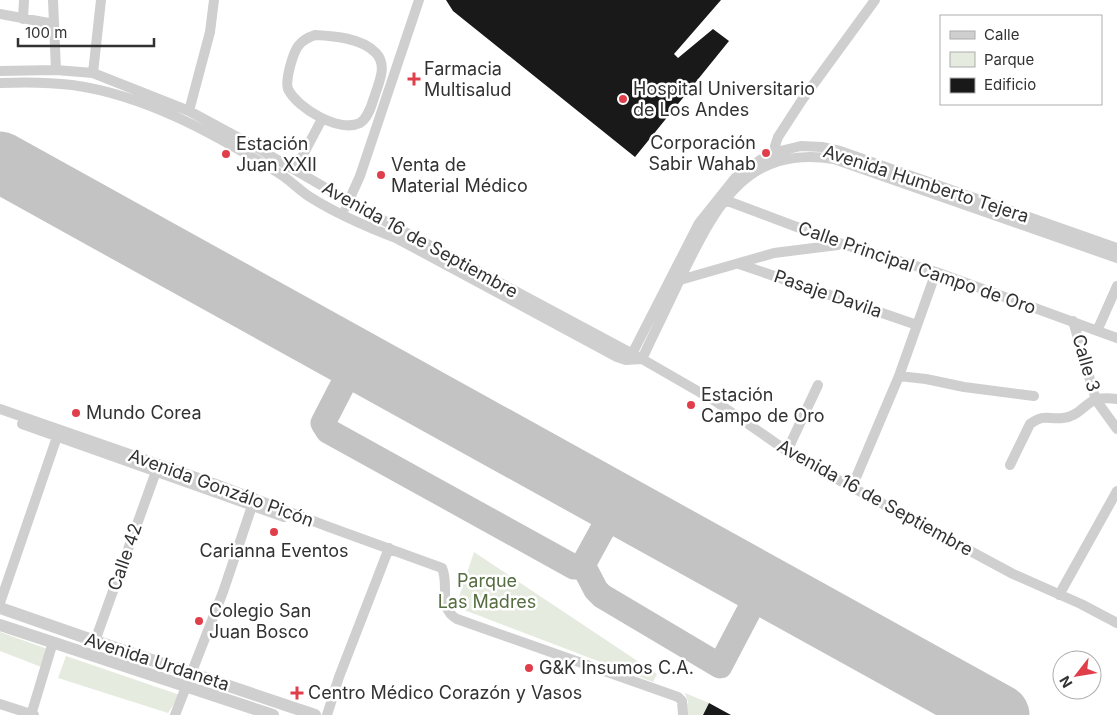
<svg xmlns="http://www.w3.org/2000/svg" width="1117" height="715" viewBox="0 0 1117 715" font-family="Inter,sans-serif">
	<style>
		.green { fill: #e5ebde }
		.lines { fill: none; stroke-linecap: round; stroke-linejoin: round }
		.taxiway { stroke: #c3c3c3; stroke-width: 25 }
		.runway { stroke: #c3c3c3; stroke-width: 61 }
		.building { fill: #191919 }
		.minor { stroke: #cfcfcf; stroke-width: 10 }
		.tertiary { stroke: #cfcfcf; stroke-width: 12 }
		.poi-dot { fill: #df3e4a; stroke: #fff; stroke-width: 2 }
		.labels { text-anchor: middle; stroke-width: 5; stroke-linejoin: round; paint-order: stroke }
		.poi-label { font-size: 18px; fill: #323232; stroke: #fff; text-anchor: start }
		.street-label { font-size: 18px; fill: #323232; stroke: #fff }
		.park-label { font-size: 18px; fill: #556d40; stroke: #fff }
	</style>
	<rect width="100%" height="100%" fill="#fff"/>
	<!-- green -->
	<path class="green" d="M474 552 657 674 653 682 459 608 457 603Z
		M0 632 53 651 44 668 0 651Z
		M66 656 180 695 168 713 58 678Z
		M685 693 709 703 703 715H685L688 702Z"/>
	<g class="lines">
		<!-- taxiway -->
		<path class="taxiway" d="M356 359 323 423 328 431 574 567 583 565 617 503
			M583 565 596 590 602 596 720 666 763 584"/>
		<!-- runway -->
		<path class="runway" d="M0 162 999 715"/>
	</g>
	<!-- building -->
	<path class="building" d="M446 0H721L674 54 678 58 713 29 729 41 635 157 453 11Z
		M709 703 731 715H703Z"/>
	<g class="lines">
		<!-- minor -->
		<path class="minor" d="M53 0 56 70
			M0 14 54 24
			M23 19 24 0
			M315 35C334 36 362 38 376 53 386 64 381 77 377 89 373 99 370 117 360 123 339 133 297 108 288 89 285 80 293 52 299 45 303 40 309 37 315 35Z
			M0 71 56 70 93 73 189 111 252 145 362 209 642 359 715 401 787 451 833 477 1013 574 1081 604 1117 623
			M93 73 101 0
			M0 83C24 82 48 82 72 85 146 95 214 134 277 172 289 179 299 190 310 197 337 214 367 227 396 238L617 357 626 360 641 359
			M189 111 210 32 214 0
			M776 152 775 146 778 137 802 100 875 0
			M295 170 322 119
			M719 199 725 200 842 244 936 272 1117 338
			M346 207 360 176 419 0
			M739 264 917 325
			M680 280 774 253 838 245
			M1073 321 1096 400 1117 429
			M1097 331 1117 286
			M632 354 699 223 735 178 760 160 776 152 801 146 822 147 840 151 1117 248
			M642 359C656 329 671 299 685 269 718 202 749 145 834 159L1117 258
			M899 376 926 379 964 387 1034 396
			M0 409 216 484 329 527 442 568C450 585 437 608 457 619L678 697 682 701 683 715
			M22 424 284 517
			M787 451 818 385
			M1010 465 1030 424C1044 413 1049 420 1063 418 1078 417 1085 403 1097 399 1103 398 1111 398 1117 399
			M852 487 899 376 936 272
			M1059 595 1117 491
			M0 603 59 431
			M95 641 158 466
			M0 704 34 715
			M31 715 53 642
			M175 715 223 592 254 500
			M327 715 339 677 389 548"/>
		<!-- tertiary -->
		<path class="tertiary" d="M0 608 95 641 315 715
			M0 625 273 715"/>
	</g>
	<!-- markers -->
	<g class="poi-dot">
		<path d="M411.5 71.5h5v5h5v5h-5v5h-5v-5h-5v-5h5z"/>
		<circle cx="623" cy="99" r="5"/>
		<circle cx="766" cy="153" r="5"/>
		<circle cx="226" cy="154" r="5"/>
		<circle cx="381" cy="175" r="5"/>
		<circle cx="691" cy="405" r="5"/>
		<circle cx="76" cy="413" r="5"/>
		<circle cx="274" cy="532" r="5"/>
		<circle cx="199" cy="621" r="5"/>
		<circle cx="529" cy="668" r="5"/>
		<path d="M294.5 685.5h5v5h5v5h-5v5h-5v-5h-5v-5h5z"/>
	</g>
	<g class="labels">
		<!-- poi labels -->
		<g class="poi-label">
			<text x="424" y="75">Farmacia<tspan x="424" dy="21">Multisalud</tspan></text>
			<text x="633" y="95">Hospital Universitario<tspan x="633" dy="21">de Los Andes</tspan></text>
			<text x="756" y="149" text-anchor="end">Corporación<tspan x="756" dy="21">Sabir Wahab</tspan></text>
			<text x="236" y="150">Estación<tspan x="236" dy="21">Juan XXII</tspan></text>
			<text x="391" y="171">Venta de<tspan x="391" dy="21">Material Médico</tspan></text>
			<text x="701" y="401">Estación<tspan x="701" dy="21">Campo de Oro</tspan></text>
			<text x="86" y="419">Mundo Corea</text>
			<text x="274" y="557" text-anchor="middle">Carianna Eventos</text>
			<text x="209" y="617">Colegio San<tspan x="209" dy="21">Juan Bosco</tspan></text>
			<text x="539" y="674">G&amp;K Insumos C.A.</text>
			<text x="308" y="699">Centro Médico Corazón y Vasos</text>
		</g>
		<!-- street labels -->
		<g class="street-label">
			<text transform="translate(926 184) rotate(18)" y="6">Avenida Humberto Tejera</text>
			<text transform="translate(420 240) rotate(29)" y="6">Avenida 16 de Septiembre</text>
			<text transform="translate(917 268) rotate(19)" y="6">Calle Principal Campo de Oro</text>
			<text transform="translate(828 294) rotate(19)" y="6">Pasaje Davila</text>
			<text transform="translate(1086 363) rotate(74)" y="6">Calle 3</text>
			<text transform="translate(221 488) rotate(20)" y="6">Avenida Gonzálo Picón</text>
			<text transform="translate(875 498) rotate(29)" y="6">Avenida 16 de Septiembre</text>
			<text transform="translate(125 557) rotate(-71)" y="6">Calle 42</text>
			<text transform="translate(157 662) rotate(18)" y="6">Avenida Urdaneta</text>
		</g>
		<!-- park labels -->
		<g class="park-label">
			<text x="487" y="587">Parque<tspan x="487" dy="21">Las Madres</tspan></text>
		</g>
	</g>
	<!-- legend -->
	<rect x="940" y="15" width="162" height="90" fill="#ffffff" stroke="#adadad"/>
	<rect x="950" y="31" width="25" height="8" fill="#cfcfcf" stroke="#adadad"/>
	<text x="984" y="40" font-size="15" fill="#323232">Calle</text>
	<rect x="950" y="52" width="25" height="15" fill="#e5ebde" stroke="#adadad"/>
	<text x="984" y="65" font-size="15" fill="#323232">Parque</text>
	<rect x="950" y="78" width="25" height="15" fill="#191919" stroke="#adadad"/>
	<text x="984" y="90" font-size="15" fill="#323232">Edificio</text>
	<!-- north arrow -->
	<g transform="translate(1077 675) rotate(239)"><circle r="24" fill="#ffffff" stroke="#adadad"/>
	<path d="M0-4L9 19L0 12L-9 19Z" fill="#df3e4a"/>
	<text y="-8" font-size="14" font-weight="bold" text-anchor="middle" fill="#323232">N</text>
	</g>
	<!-- scale -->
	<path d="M18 38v8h136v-8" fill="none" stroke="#323232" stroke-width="2.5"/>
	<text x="25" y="38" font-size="15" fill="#323232" stroke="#ffffff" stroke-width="4" paint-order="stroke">100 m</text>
</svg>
